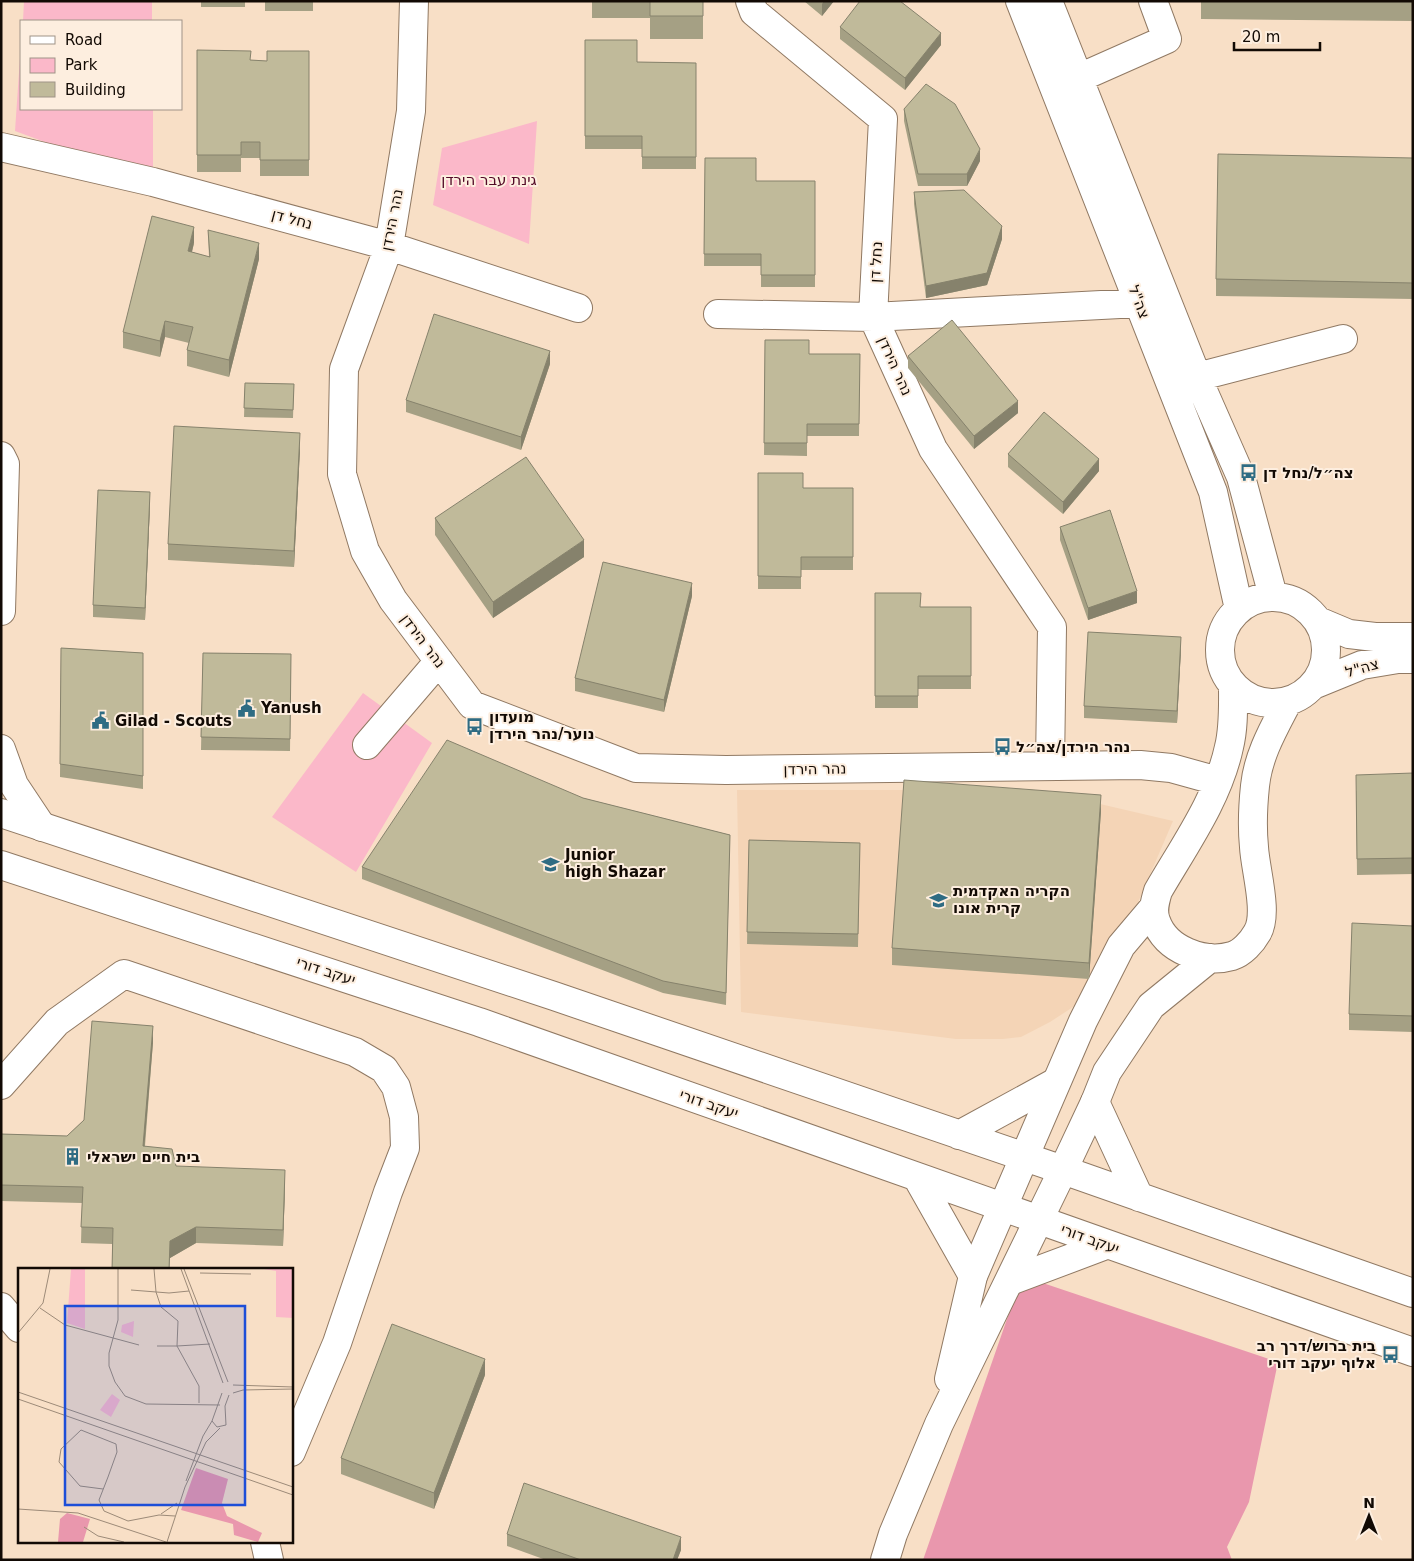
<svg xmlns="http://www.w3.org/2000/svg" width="1414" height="1561" viewBox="0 0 1414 1561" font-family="'DejaVu Sans',Heebo,sans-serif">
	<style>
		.built { fill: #f4d4b6 }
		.green { fill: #fbb8c9 }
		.forest { fill: #e997ad }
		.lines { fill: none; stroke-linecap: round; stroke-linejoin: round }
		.minor-casing { stroke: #907963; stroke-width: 30 }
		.major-casing { stroke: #907963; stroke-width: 30 }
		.minor { stroke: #fff; stroke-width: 28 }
		.major { stroke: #fff; stroke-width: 28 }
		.wall { fill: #a5a084 }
		.shaded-wall { fill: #86826c }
		.building { fill: #c0ba9a; stroke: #86826c }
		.labels { text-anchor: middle; stroke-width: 4; stroke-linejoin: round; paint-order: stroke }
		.park-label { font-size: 15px; fill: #520927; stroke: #fdeedf }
		.street-label { font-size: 15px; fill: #120a04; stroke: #fdeedf }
		.poi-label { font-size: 15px; font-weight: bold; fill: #120a04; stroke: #fdeedf; text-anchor: start }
		.inset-road { fill: none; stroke: #9c8a78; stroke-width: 1 }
		.view { fill: #1d4ed8; fill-opacity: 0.15; stroke: #1d4ed8; stroke-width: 2.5 }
		.inset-edge { fill: none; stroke: #120a04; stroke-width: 2.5 }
	</style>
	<rect width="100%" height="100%" fill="#f8dfc6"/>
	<!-- built -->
	<path class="built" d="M737 790H1040L1173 821 1105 979 1073 1007 1050 1022 1021 1037 1003 1039H956L741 1012Z"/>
	<!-- green -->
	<path class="green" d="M24 1H152V21H23Z
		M21 43V109H153V182L15 131Z
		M537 121 529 244 433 205 442 148Z
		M363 693 432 743 356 872 272 817Z"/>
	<!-- forest -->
	<path class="forest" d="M1022 1276 1278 1362 1249 1502 1227 1547 1232 1560H923Z"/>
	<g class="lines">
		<defs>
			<path id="minor" d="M414 1 411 111 389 246 344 369 342 474 365 551 393 600 472 705 636 768 726 770 1140 765 1171 768 1218 781
				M750 1 754 12 883 119 873 317 1139 303
				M1020 1 1213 492 1239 609
				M1048 1 1197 377 1241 477 1273 596
				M1079 78 1167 39 1153 1
				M1 147 153 182 389 246 578 308
				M718 314 873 317 933 449 1052 627 1050 766
				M1197 377 1343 339
				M1 456 5 464 1 611
				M1220 650a53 53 0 1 1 106 0a53 53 0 1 1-106 0Z
				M1318 621 1349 634 1375 637H1413
				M1233 685C1233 706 1234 727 1229 747 1218 799 1184 846 1158 891 1155 901 1152 911 1156 921 1166 950 1204 964 1232 956 1242 953 1252 942 1257 933 1269 914 1255 869 1254 847 1252 827 1253 805 1255 786 1258 755 1274 728 1288 701
				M1313 685 1362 665 1398 659H1413
				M367 745 439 661
				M1 749 14 785 42 827
				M1 1085 57 1022 124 974 355 1052 384 1069 396 1087 404 1117 405 1148 388 1192 337 1343 291 1452
				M1 1307 19 1328
				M949 1379 973 1276 1083 1021 1121 946 1154 907
				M265 1542 269 1560
				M885 1560 893 1534 939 1424 1063 1170 1095 1102 1107 1072 1151 1006 1210 958"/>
			<path id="major" d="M1 813 554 996 1063 1170 1413 1293
				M1 865 479 1022 1413 1352
				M1095 1102 1139 1197
				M959 1135 1056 1082
				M917 1177 973 1276
				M1010 1281 1106 1245"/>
		</defs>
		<!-- minor casing -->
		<use href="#minor" class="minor-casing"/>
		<!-- major casing -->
		<use href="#major" class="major-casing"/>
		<!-- minor -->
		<use href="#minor" class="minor"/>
		<!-- major -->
		<use href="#major" class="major"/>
	</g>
	<!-- wall -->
	<path class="wall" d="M201 1H245V7H201Z
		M265 1H313V11H265Z
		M592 1H703V39H650V18H592Z
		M804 1H834L822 16Z
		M1201 1H1413V21L1201 19Z
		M840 27 941 45 905 90 840 39Z
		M585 40 637 62 696 63V169H642V149H585Z
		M197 50 251 60 267 61 309 51V176H260V158H241V172H197Z
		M904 109 980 161 967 186H918L904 121Z
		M705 158 756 181H815V287H761V266H704Z
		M1413 158V299L1216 296V279Z
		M914 192 1002 239 987 285 926 298 914 204Z
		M208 230 259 259 229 377 187 366V350L189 343 165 337 160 357 123 348V332L194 243 192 252 209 257Z
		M765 340 809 354H860L859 436H807V456L764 455Z
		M908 356 1018 413 974 449 908 368Z
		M550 364 521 450 406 412V400Z
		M245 383 294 384 293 418 244 417Z
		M300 449 294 567 168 560V544Z
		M1008 454 1099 471 1063 514 1008 467Z
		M758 473 803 488H853V570H801V589H758Z
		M150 505 145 620 93 617V605Z
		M435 518 584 557 493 618 435 535Z
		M1060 527 1137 603 1088 620 1060 540Z
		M875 593 921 607H971V689H918V708H875Z
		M692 596 664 712 575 691V678Z
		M61 648 143 653V789L60 777Z
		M1181 649 1177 723 1084 718V706Z
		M203 653 291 654 290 751 201 750Z
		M1413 773V874L1357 875 1356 791Z
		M583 798 730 835 726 1005 663 993 362 879V867Z
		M1101 811 1089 979 892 965V948Z
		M749 840 860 843 858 947 747 944Z
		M1413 926V1032L1349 1030V1014Z
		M153 1042 145 1146 176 1166 285 1186 283 1246 196 1243 170 1258 169 1270H112V1244L81 1243 82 1203 1 1201V1134L67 1136 84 1120Z
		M485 1375 434 1509 341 1474V1458Z
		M507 1534 681 1550 677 1560H546L507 1546Z"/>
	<!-- shaded-wall -->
	<path class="shaded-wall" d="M824 1H834L822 16V4Z
		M941 33V45L905 90V78Z
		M980 149V161L967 186V174Z
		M1002 226V239L987 285 926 298V286Z
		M194 227V243L188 267V251Z
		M259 243V259L229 377V360Z
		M165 321V337L160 357V341Z
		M550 351V364L521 450V437Z
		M1018 401V413L974 449V436Z
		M300 433V449L294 567V551Z
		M1099 459V471L1063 514V502Z
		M150 492V505L145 620V608Z
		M584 540V557L493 618V602Z
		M692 583V596L664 712V700Z
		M1137 591V603L1088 620V608Z
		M1181 637V649L1177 723V711Z
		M1101 795V811L1089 979V963Z
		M153 1026V1042L143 1162V1146Z
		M285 1170V1186L283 1246V1230Z
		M196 1227V1243L170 1258 169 1270 170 1241Z
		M485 1359V1375L434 1509V1493Z
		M681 1537V1550L677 1560H673Z"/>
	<!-- building -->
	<path class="building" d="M650 1H703V16H650Z
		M860 1H900L941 33 905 78 840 27Z
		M585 40H637V62L696 63V157H642V136H585Z
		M197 50 251 51 250 60 267 61V51H309V160H260V142H241V155H197Z
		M926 84 955 104 980 149 967 174H918L904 109Z
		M1218 154 1413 158V283L1216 279Z
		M705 158H756V181H815V275H761V254H704Z
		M964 190 1002 226 987 273 926 286 914 192Z
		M152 216 194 227 188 251 210 257 208 230 259 243 229 360 187 350 193 327 165 321 160 341 123 332Z
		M434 314 550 351 521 437 406 400Z
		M952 320 1018 401 974 436 908 356Z
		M765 340H809V354H860L859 424H807V443H764Z
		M245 383 294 384 293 410 244 408Z
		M1044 412 1099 459 1063 502 1008 454Z
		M174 426 300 433 294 551 168 544Z
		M526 457 584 540 493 602 435 518Z
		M758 473H803V488H853V557H801V577L758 576Z
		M98 490 150 492 145 608 93 605Z
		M1110 510 1137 591 1088 608 1060 527Z
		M603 562 692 583 664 700 575 678Z
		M875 593H921L920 607H971V676H918V696H875Z
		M1088 632 1181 637 1177 711 1084 706Z
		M61 648 143 653V776L60 764Z
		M203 653 291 654 290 739 201 737Z
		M447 740 583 798 730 835 726 993 663 981 362 867Z
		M1413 773V858L1357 859 1356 775Z
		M904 780 1101 795 1089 963 892 948Z
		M749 840 860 843 858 934 747 932Z
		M1352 923 1413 926V1016L1349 1014Z
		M92 1021 153 1026 143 1146 172 1149 176 1166 285 1170 283 1230 196 1227 170 1241 169 1270H112L113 1228 81 1227 83 1187 1 1185V1134L67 1136 84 1120Z
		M392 1324 485 1359 434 1493 341 1458Z
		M524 1483 681 1537 673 1560H581L507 1534Z"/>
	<!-- icons -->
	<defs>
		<symbol id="bus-bare" viewBox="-9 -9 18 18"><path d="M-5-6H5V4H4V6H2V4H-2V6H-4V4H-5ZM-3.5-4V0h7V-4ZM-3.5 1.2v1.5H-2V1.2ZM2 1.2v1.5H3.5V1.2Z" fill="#2f6c83" stroke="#fdeedf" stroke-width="2.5" paint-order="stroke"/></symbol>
		<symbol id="civic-bare" viewBox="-9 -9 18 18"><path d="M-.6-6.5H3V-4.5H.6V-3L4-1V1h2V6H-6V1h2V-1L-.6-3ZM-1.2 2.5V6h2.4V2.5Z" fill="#2f6c83" stroke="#fdeedf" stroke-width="2.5" paint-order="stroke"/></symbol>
		<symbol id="school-bare" viewBox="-9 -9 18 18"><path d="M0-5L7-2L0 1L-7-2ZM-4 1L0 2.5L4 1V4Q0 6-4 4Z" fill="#2f6c83" stroke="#fdeedf" stroke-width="2.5" paint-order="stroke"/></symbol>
		<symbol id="university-bare" viewBox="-9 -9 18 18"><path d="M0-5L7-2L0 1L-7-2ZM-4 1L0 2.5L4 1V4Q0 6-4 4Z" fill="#2f6c83" stroke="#fdeedf" stroke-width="2.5" paint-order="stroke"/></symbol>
		<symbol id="building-bare" viewBox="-9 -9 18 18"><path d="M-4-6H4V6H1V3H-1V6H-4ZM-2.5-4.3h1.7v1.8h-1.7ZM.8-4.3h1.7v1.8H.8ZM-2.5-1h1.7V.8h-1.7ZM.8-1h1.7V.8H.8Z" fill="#2f6c83" stroke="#fdeedf" stroke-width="2.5" paint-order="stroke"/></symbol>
	</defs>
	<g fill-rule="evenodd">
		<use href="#bus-bare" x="1236" y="460" width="25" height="25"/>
		<use href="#civic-bare" x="234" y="696" width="25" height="25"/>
		<use href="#civic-bare" x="88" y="708" width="25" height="25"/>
		<use href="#bus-bare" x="462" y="714" width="25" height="25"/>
		<use href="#bus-bare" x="990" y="734" width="25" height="25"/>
		<use href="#school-bare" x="538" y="852" width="25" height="25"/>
		<use href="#university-bare" x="926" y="888" width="25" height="25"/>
		<use href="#building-bare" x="60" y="1144" width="25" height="25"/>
		<use href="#bus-bare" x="1378" y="1342" width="25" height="25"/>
	</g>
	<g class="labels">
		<!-- park labels -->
		<g class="park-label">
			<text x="489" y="185">גינת עבר הירדן</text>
		</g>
		<!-- street labels -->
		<g class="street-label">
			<text transform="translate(292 219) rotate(15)" y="5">נחל דן</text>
			<text transform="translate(392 220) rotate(-79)" y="5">נהר הירדן</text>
			<text transform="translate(876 262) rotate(-87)" y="5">נחל דן</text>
			<text transform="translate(1139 302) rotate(69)" y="5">צה"ל</text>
			<text transform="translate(895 366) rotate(66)" y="5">נהר הירדן</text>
			<text transform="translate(423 641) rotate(53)" y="5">נהר הירדן</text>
			<text transform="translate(1362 668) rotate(-16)" y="5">צה"ל</text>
			<text transform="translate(815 769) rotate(-1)" y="5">נהר הירדן</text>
			<text transform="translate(326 971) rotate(18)" y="5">יעקב דורי</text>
			<text transform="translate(709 1104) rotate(19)" y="5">יעקב דורי</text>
			<text transform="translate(1090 1239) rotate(20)" y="5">יעקב דורי</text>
		</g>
		<!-- poi labels -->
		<g class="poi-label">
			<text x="1263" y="478">צה״ל/נחל דן</text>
			<text x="261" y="713">Yanush</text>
			<text x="489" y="722">מועדון<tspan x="489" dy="17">נוער/נהר הירדן</tspan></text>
			<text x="115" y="726">Gilad - Scouts</text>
			<text x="1016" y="752">נהר הירדן/צה״ל</text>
			<text x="565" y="860">Junior<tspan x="565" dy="17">high Shazar</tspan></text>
			<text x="953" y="896">הקריה האקדמית<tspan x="953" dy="17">קרית אונו</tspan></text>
			<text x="87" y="1162">בית חיים ישראלי</text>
			<text x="1376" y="1351" text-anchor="end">בית ברוש/דרך רב<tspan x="1376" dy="17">אלוף יעקב דורי</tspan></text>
		</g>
	</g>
	<!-- overview -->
	<g transform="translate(18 1268)">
		<rect width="275" height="275" fill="#f8dfc6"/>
		<path d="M53 1H67V61L49 55ZM246 1H275V50L258 49V3ZM116 53 115 69 103 64 104 57ZM94 126 102 132 93 149 82 142Z" fill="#fbb8c9"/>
		<path d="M178 200 210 211 204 235 209 248 244 265 240 274 216 267 215 256 163 242ZM49 245 72 251 65 274H40L42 251Z" fill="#e997ad"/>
		<path class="inset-road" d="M100 1V52L91 85V98L97 114 107 128 128 136 202 137M136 1 138 24 143 39 160 53 159 78 192 76M163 1 205 115M166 1 210 114M182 5 233 6M113 22 151 25 171 23M22 40 47 57 121 77M0 65 25 35 32 1M139 78H159L181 118V135M215 117 275 119M0 124 275 219M204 125 194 153 199 159 208 157 207 138 211 127M215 125 225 122 275 121M0 131 275 227M168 213 185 168 194 153M85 221 62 218 41 194 43 181 63 162 98 176 99 184 90 209 81 232 86 243 110 253 141 247 157 248M0 241 60 245 148 274M143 246 159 235M66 259 80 268 106 274M149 274 167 219 188 174 202 160"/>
		<path class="view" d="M47 38H227V237H47Z"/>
		<rect width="275" height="275" class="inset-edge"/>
	</g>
	<!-- border -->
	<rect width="1414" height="1561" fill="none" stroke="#120a04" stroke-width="5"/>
	<!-- legend -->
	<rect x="20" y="20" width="162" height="90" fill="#fdeedf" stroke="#9f9387"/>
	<rect x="30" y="36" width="25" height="8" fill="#ffffff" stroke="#9f9387"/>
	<text x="65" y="45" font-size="15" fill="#120a04">Road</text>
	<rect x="30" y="58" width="25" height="15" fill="#fbb8c9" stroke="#9f9387"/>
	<text x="65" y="70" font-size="15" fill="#120a04">Park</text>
	<rect x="30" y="82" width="25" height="15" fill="#c0ba9a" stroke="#9f9387"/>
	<text x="65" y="95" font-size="15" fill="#120a04">Building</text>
	<!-- north arrow -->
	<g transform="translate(1369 1516)" stroke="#fdeedf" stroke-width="4" paint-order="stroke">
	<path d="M0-4L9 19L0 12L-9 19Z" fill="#120a04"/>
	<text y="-8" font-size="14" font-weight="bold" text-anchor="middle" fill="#120a04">N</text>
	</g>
	<!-- scale -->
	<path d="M1234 42v8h86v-8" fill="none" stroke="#120a04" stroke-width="2.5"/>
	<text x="1242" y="42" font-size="15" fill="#120a04" stroke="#fdeedf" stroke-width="4" paint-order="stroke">20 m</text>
</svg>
